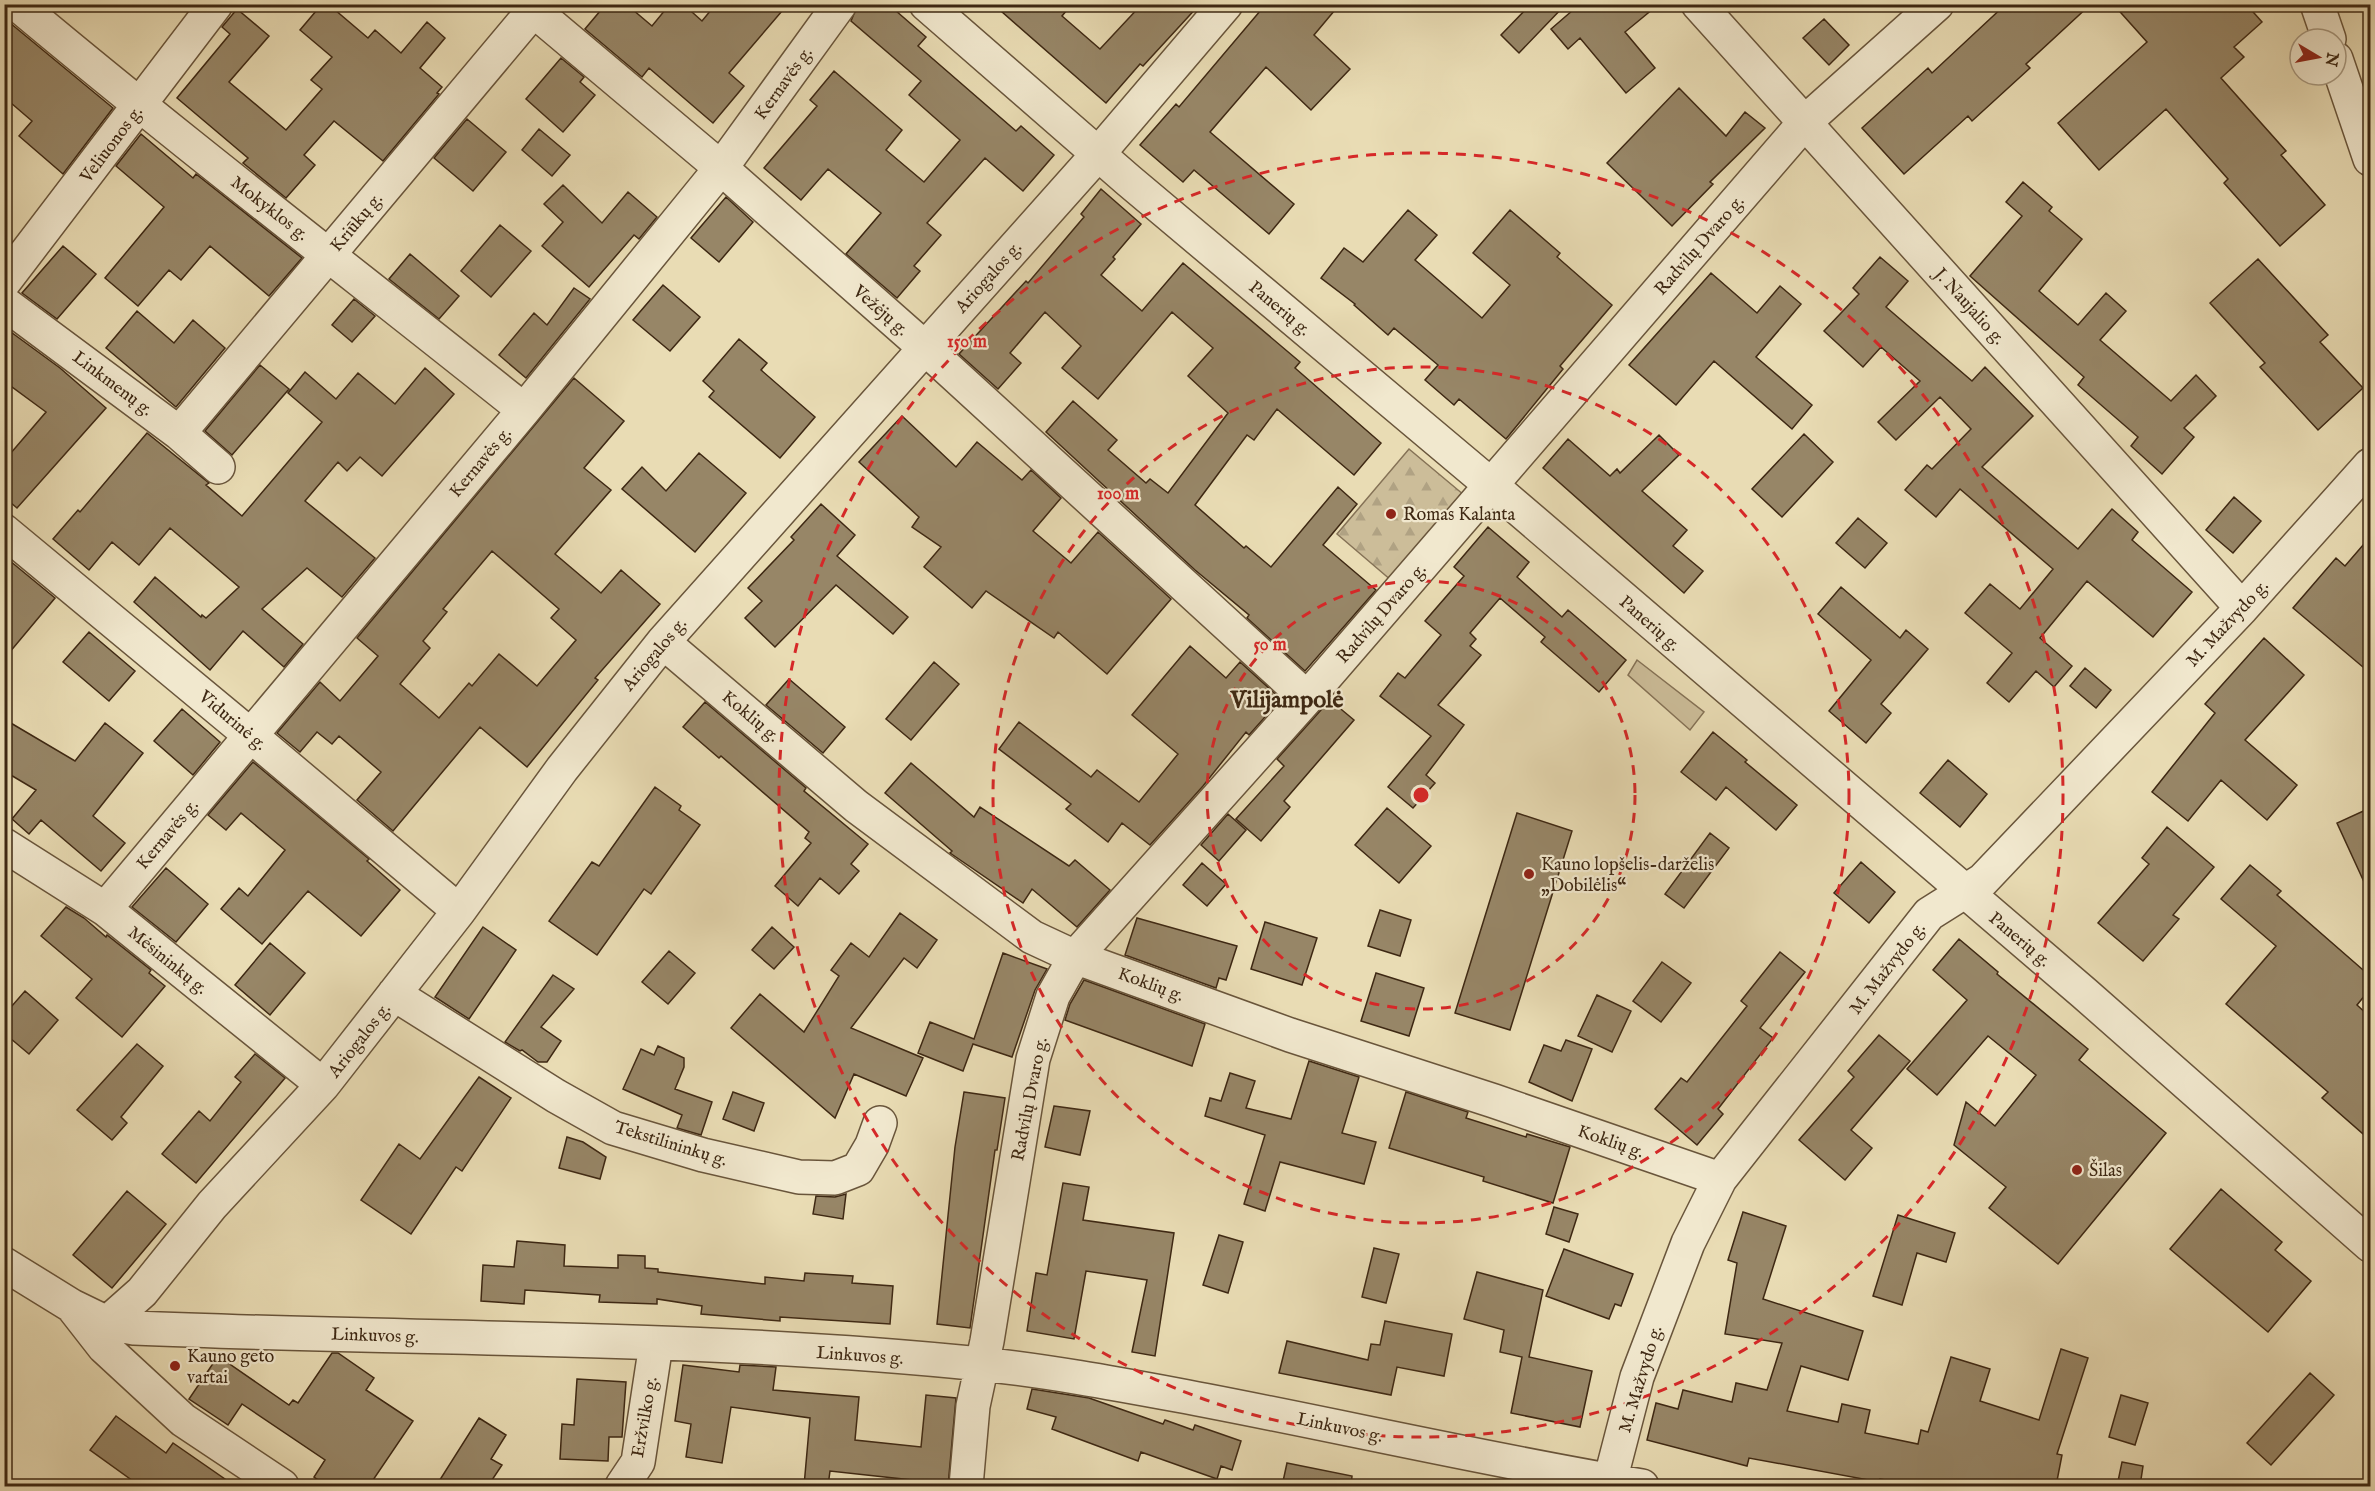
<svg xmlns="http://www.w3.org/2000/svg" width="2375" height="1491" viewBox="0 0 2375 1491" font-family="'IM FELL English',serif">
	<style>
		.green { fill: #ccbd99; stroke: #857256; stroke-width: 1.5 }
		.forest { fill: url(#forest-firs); stroke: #857256; stroke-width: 1.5 }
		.building { fill: #978667; stroke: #3e2813; stroke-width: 1.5; fill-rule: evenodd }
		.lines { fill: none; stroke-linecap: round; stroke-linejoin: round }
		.minor-casing { stroke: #69553b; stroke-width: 36 }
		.minor { stroke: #f1e8ce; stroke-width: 33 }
		.ring { fill: none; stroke: #d62828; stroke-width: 3; stroke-dasharray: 10 8 }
		.poi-dot { fill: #8f2418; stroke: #f1e8ce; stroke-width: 2 }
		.labels { text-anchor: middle; stroke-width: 4.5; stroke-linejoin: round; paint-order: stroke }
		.street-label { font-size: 18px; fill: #3e2813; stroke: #f1e8ce }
		.poi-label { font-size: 18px; fill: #3e2813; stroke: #f1e8ce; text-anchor: start }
		.district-label { font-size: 24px; font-weight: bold; fill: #3e2813; stroke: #f1e8ce }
		.centre { fill: #d62828; stroke: #f1e8ce; stroke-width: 3 }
		.ring-label { font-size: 18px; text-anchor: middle; font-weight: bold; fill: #d62828; stroke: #f1e8ce; stroke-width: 4.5; stroke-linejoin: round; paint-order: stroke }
	</style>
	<defs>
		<pattern id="forest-firs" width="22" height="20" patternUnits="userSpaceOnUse" patternTransform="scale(1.5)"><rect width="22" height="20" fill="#ccbd99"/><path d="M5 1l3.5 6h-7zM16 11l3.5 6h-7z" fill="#b0a283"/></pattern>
	</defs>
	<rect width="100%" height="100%" fill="#e9dcb4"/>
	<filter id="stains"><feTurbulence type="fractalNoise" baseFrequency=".00333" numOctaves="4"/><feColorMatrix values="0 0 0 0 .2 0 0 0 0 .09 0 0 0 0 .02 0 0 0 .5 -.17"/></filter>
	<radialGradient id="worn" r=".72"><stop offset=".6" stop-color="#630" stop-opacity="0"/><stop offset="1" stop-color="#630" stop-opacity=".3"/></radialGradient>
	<!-- green -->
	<path class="green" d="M1637 660 1704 712 1690 730 1628 675Z"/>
	<!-- forest -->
	<path class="forest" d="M1409 449 1464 495 1392 581 1337 534Z"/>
	<!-- building -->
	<path class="building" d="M322 4H328L368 38 375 30 401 53 427 22 445 38 420 68 442 87 437 93 439 94 383 161 334 121 304 155 315 165 286 198 243 163 248 158 177 98 230 34 222 27 237 9 269 36 229 82 286 130 322 89 311 80 332 57 300 30Z
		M606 4H626L652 26 670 4H683L702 21 716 4H788L729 73 744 86 713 123 649 68 642 77 585 29Z
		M858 4H888L926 37 918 46 1016 131 1021 126 1054 155 1023 191 985 158 927 223 941 235 914 266 920 271 897 298 846 254 881 213 828 169 801 200 764 168 817 106 810 100 834 71 902 130 886 150 924 182 960 140 909 95 921 81 851 21Z
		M993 4H1072L1062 16 1100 49 1142 4H1200L1143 66 1140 64 1106 103Z
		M1266 4H1340L1314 35 1350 69 1311 110 1266 67 1210 132 1294 204 1269 234 1194 170 1183 182 1140 145 1176 104 1179 107Z
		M1531 4H1566L1519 53 1501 35Z
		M1580 4H1659L1625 32 1655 68 1626 93 1580 38 1568 49 1551 29Z
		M2006 4H2091L2026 64 2030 68 1972 121 1968 116 1904 174 1862 128 1928 68 1932 73Z
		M2113 4H2246L2262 22 2234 47 2244 57 2221 78 2286 151 2281 155 2325 205 2280 246 2224 183 2228 179 2166 109 2099 170 2058 123 2147 42Z
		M4 18 113 108 63 174 19 136 32 121 4 97Z
		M1824 19 1849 45 1829 65 1803 38Z
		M561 58 584 77 580 82 595 95 563 132 526 99Z
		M1679 88 1726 136 1745 112 1765 128 1710 182 1713 184 1672 226 1607 163Z
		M467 119 506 152 473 191 434 158Z
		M539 129 570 155 552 176 522 150Z
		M141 134 193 178 196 174 302 258 269 296 210 246 181 280 169 270 138 306 105 278 164 207 116 166Z
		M2023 182 2052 207 2049 211 2082 239 2039 291 2078 325 2106 293 2126 311 2100 340 2171 401 2196 375 2216 396 2184 428 2194 437 2162 474 2131 446 2138 437 2078 385 2084 377 1970 276 2022 216 2006 202Z
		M563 185 602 223 628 192 657 217 639 239 634 235 589 287 542 246 563 222 544 204Z
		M1101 189 1141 224 1113 257 1115 259 1101 275 1142 311 1183 263 1300 362 1295 368 1381 443 1354 475 1277 409 1254 440 1247 435 1195 505 1244 548 1246 546 1271 567 1338 487 1357 504 1323 545 1376 590 1305 671 1247 618 1249 615 1195 570 1046 432 1073 401 1117 440 1108 450 1146 483 1150 479 1168 493 1228 413 1188 376 1213 348 1172 312 1098 399 1062 368 1081 346 1045 312 1010 353 1021 363 998 389 959 354 1026 281 1028 283 1084 217 1081 214Z
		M726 197 753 222 719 262 691 238Z
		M1408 210 1437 235 1415 260 1482 318 1510 285 1473 253 1510 210 1560 253 1557 257 1612 305 1560 366 1563 369 1506 439 1459 399 1454 405 1425 380 1438 365 1394 328 1388 335 1354 305 1355 304 1321 278 1344 248 1363 262Z
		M500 225 531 251 491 297 461 271Z
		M63 246 96 274 57 319 22 293Z
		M410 254 459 296 439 319 389 279Z
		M1880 257 1908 281 1886 307 1972 381 1985 367 2033 416 1982 467 2078 549 2112 509 2138 532 2132 540 2192 592 2153 637 2087 581 2040 638 2072 666 2054 687 2036 671 2009 702 1987 683 2012 653 1965 613 1990 584 2020 609 2053 569 1960 489 1936 517 1905 490 1927 465 1932 469 1971 429 1940 397 1896 440 1878 422 1920 381 1881 347 1863 367 1824 331 1859 294 1853 288Z
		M2258 259 2328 335 2320 342 2363 388 2318 430 2260 367 2265 363 2210 303Z
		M1711 273 1757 313 1780 286 1801 304 1756 357 1812 405 1792 429 1714 361 1676 405 1629 365Z
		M663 285 700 317 670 351 633 320Z
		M574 288 590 299 526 378 499 355 534 313 547 325Z
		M354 299 375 316 352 342 332 325Z
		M137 311 174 343 193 320 225 348 176 407 106 348Z
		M4 327 60 368 106 408 17 508 4 497V461L46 412 4 381Z
		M739 339 767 363 761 370 815 417 780 458 709 397 714 391 703 381Z
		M260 365 289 389 232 455 205 431Z
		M425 368 454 394 382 476 360 457 347 471 338 462 305 501 375 558 342 597 307 568 262 609 303 644 284 667 243 631 210 670 134 602 155 577 201 617 202 615 206 618 239 587 170 528 139 565 112 542 89 570 53 539 78 510 80 512 147 433 209 483 206 485 242 516 322 422 288 393 305 372 336 399 358 373 395 404Z
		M574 378 624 421 584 468 611 490 555 554 601 593 621 570 660 604 595 678 598 680 527 767 480 727 393 831 357 800 381 772 339 736 332 744 317 732 300 752 277 733 320 682 340 701 378 656 357 638ZM492 551 559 609 551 618 576 640 537 686 499 654 472 686 469 683 439 718 400 684 430 648 423 641 447 612 443 609Z
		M902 416 956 467 977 442 1022 480 1031 470 1061 498 1033 531 1071 563 1098 532 1171 599 1107 674 1058 632 1054 638 986 591 972 608 924 567 941 547 912 527 919 517 859 462Z
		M1804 434 1833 462 1782 517 1752 489Z
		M1659 435 1679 455 1642 491 1687 530 1673 546 1703 571 1684 593 1543 468 1568 439 1610 476 1617 469 1620 473Z
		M699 453 746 493 695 552 622 489 642 467 666 491Z
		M2234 497 2261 521 2233 553 2206 530Z
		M821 504 855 535 837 556 908 617 893 634 836 585 775 647 745 618 762 601 748 588 794 540 791 537Z
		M1858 518 1887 543 1865 568 1836 543Z
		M1488 527 1529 562 1517 577 1562 617 1568 610 1626 660 1599 692 1541 642 1545 637 1500 598 1470 633 1476 639 1470 646 1481 655 1438 705 1464 725 1426 775 1435 783 1413 808 1388 787 1431 736 1380 696 1398 673 1405 678 1441 635 1425 621 1464 576 1454 567Z
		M2370 537V673L2293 608 2336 558 2345 566Z
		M4 556 55 598 4 659Z
		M1841 587 1900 638 1906 630 1928 649 1881 704 1891 713 1866 743 1829 711 1871 660 1818 614Z
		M89 632 135 671 109 701 63 662Z
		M2264 638 2304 675 2245 740 2297 785 2267 820 2221 780 2188 821 2152 792 2215 713 2205 704Z
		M1190 646 1226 678 1240 662 1281 699 1249 735 1246 732 1203 786 1150 845 1122 823 1108 842 1066 809 1071 804 999 749 1019 722 1091 777 1097 770 1139 802 1178 754 1132 715Z
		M934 662 959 684 911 740 886 719Z
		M2085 668 2111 690 2096 708 2070 686Z
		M789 679 845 727 823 753 766 705Z
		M1330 700 1354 720 1284 801 1290 807 1261 841 1236 819 1284 766 1277 759Z
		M705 702 806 788 804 791 868 844 851 864 859 871 839 894 820 878 798 906 775 886 811 843 805 838 809 832 721 756 719 758 683 727Z
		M182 709 220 742 193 775 154 741Z
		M4 719 75 761 105 723 143 753 93 816 125 843 101 871 41 820 29 834 12 819 36 790 4 771Z
		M1713 732 1747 760 1745 762 1797 805 1776 830 1726 787 1716 800 1681 772Z
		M1948 760 1987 794 1960 827 1920 793Z
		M253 762 369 859 367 861 400 890 361 936 308 891 262 944 221 909 239 888 248 896 285 850 241 813 226 830 208 815Z
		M911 763 974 817 980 807 1069 866 1075 860 1110 890 1077 927 1032 889 1023 903 950 853 952 851 885 793Z
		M655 787 681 806 679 810 700 825 651 894 644 889 597 955 549 921 592 862 599 866Z
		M1387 808 1431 846 1399 883 1355 845Z
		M2370 808V895L2337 823Z
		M1517 813 1572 831 1510 1030 1455 1013Z
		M1228 814 1246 830 1219 861 1201 845Z
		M2167 827 2214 867 2173 915 2179 919 2143 961 2098 923 2149 864 2142 858Z
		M1710 833 1729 848 1684 908 1665 894Z
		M1861 862 1895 892 1869 923 1834 893Z
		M1202 863 1226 884 1207 906 1183 885Z
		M2250 865 2281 891 2277 895 2370 976V989L2357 1005 2370 1017V1140L2322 1098 2328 1092 2226 1004 2276 946 2221 899Z
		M166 868 208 904 176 942 132 907Z
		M66 907 84 918 106 937 107 935 151 970 149 973 165 986 122 1037 76 998 92 979 41 936Z
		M1380 910 1411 920 1400 956 1368 946Z
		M900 913 937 940 917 968 904 958 851 1028 923 1058 906 1096 854 1074 835 1118 731 1028 760 994 804 1032 839 976 831 970 851 943 869 957Z
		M1137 918 1237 946 1226 980 1219 978 1216 988 1125 955Z
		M1265 922 1317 938 1302 985 1251 969Z
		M483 927 516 950 469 1019 435 997Z
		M772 927 794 947 774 969 752 950Z
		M1959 939 1998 972 1997 974 2088 1049 2079 1060 2166 1133 2058 1264 1989 1208 2006 1187 1954 1145 1966 1102 1995 1126 2036 1075 1988 1036 1937 1095 1907 1069 1967 1000 1933 970Z
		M270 943 305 973 270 1015 235 985Z
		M669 951 695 973 668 1004 642 982Z
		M1780 952 1805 972 1760 1028 1773 1038 1718 1109 1723 1114 1697 1145 1655 1109 1681 1078 1687 1082 1747 1006 1741 1001Z
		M1003 953 1047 969 1035 990 1012 1057 973 1044 963 1071 918 1053 930 1022 974 1039Z
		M1662 962 1691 983 1661 1022 1633 1001Z
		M1376 973 1424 988 1409 1036 1361 1021Z
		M553 975 574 989 541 1027 561 1041 547 1062H538L522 1050 520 1051 505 1042Z
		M1084 980 1205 1024 1192 1066 1065 1020 1070 1004Z
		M25 991 58 1020 29 1054 4 1033V1015Z
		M1597 995 1631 1011 1612 1052 1578 1036Z
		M1879 1035 1910 1061 1851 1130 1872 1148 1845 1180 1799 1140 1854 1077 1848 1071Z
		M1566 1040 1592 1049 1572 1101 1529 1082 1544 1045 1561 1051Z
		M137 1044 163 1066 121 1117 127 1123 112 1140 77 1110Z
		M658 1046 684 1058V1067L675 1089 712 1102 701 1135 677 1128 682 1115 623 1089 641 1049 654 1055Z
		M255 1054 285 1078 196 1183 162 1154 199 1111 210 1121 241 1082 235 1077Z
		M1309 1061 1359 1077 1342 1133 1376 1142 1364 1184 1280 1162 1265 1211 1244 1204 1265 1135 1205 1116 1210 1098 1221 1101 1230 1073 1255 1081 1246 1108 1291 1119Z
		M479 1077 511 1098 462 1171 456 1167 411 1234 361 1200 399 1144 420 1159Z
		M733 1092 764 1103 754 1131 723 1119Z
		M964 1092 1005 1098 997 1150H995L970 1328 937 1324 955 1147Z
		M1406 1092 1468 1112 1466 1118 1526 1137 1527 1134 1570 1147 1553 1203 1483 1181 1484 1177 1389 1148Z
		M1054 1106 1090 1111 1080 1155 1045 1147Z
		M567 1137 583 1142 606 1157 600 1179 559 1168Z
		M1063 1183 1089 1187 1083 1220 1174 1233 1155 1356 1132 1352 1147 1280 1086 1271 1074 1339 1027 1331 1036 1273 1047 1275Z
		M2221 1189 2282 1242 2275 1250 2311 1281 2268 1332 2170 1249Z
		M127 1191 166 1224 112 1288 73 1255Z
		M846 1194 843 1219 813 1214 816 1196 835 1197Z
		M1554 1207 1578 1214 1569 1242 1546 1234Z
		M1743 1212 1786 1226 1763 1299 1863 1331 1848 1380 1801 1366 1787 1411 1838 1422 1842 1404 1870 1410 1865 1433 1918 1444 1921 1430 1928 1432 1951 1357 1990 1369 1980 1401 2039 1420 2061 1349 2088 1358 2057 1454 2062 1455 2056 1486H1922L1880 1479 1879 1482 1749 1458 1747 1466 1647 1440 1656 1403 1678 1409 1683 1390 1732 1402 1736 1383 1767 1390 1782 1343 1725 1334 1737 1263 1728 1260Z
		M1898 1215 1955 1233 1946 1262 1917 1253 1902 1305 1873 1296Z
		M1219 1235 1243 1242 1228 1293 1203 1285Z
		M517 1241 565 1245 564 1266 618 1268V1255L645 1256V1268L658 1269V1272L765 1284V1277L804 1281 805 1273 853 1276 852 1283 893 1286 890 1324 780 1317V1321L701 1314 702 1306 657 1299V1304L599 1302 600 1295 525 1290 524 1304 481 1301 483 1265 514 1267Z
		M1374 1248 1399 1254 1386 1303 1362 1297Z
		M1564 1249 1633 1274 1621 1306 1615 1304 1609 1319 1546 1296Z
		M1477 1272 1543 1290 1529 1357 1592 1371 1580 1427 1511 1413 1522 1357 1500 1352 1504 1330 1464 1319Z
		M1385 1321 1452 1334 1444 1376 1397 1367 1391 1395 1279 1373 1287 1341 1368 1360 1371 1344 1380 1345Z
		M332 1353H338L374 1378 366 1390 413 1421 369 1486H327L314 1477 325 1460 242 1404 228 1425 189 1399 218 1356 289 1405 293 1400 298 1403Z
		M683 1365 739 1372 740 1365 776 1367 773 1390 859 1397 855 1440 921 1447 926 1395 956 1398 948 1486H920L921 1481 830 1471 828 1486H804L810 1418 731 1407 722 1463 686 1457 691 1424 675 1421Z
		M2310 1373 2334 1395 2271 1465 2247 1443Z
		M577 1379 626 1382 622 1437H609L608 1461 560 1459 562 1424 574 1425Z
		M1032 1389 1089 1398 1163 1424 1165 1420 1193 1430 1195 1425 1241 1441 1232 1470 1221 1466 1217 1479 1141 1452 1138 1461 1052 1429 1056 1417 1027 1409Z
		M2121 1395 2148 1403 2135 1445 2109 1437Z
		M116 1416 166 1453 173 1443 235 1486H140L90 1450Z
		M479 1418 506 1435 491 1459 502 1465 488 1486H436Z
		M2122 1462 2143 1466 2140 1486H2117Z
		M1287 1463 1352 1476 1351 1486H1282Z"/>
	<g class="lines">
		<defs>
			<path id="minor" d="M17 4C183 143 355 275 524 410
				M526 4 721 168 925 348 1307 698
				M926 4 1128 180 1492 486 2084 993 2370 1245
				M1698 4 2242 608
				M2317 4 2329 39
				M2336 59 2370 159
				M4 282 216 4
				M4 303 179 433 218 467
				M179 433 533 11
				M4 531 250 735 459 911
				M663 642 856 806 1032 937 1075 957 1290 1035 1494 1101 1720 1179
				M4 845 105 909 323 1085
				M105 909 524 410 721 168 840 4
				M394 994 556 1096 613 1128 703 1155 799 1177 835 1178 858 1169 872 1145 880 1123
				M4 1264 72 1306 104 1347 183 1420 282 1486
				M72 1306 107 1323 134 1328C416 1340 700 1335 981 1364 1047 1371 1112 1383 1177 1395 1332 1424 1486 1460 1642 1486
				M107 1323 142 1292 212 1205 323 1085 459 911 562 769 663 642 1098 154 1226 4
				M1610 1481 1637 1377 1688 1243 1720 1179 1929 914 1983 880 2242 608 2370 465
				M622 1486 638 1462 656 1344
				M966 1486 973 1406 987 1341 1033 1059 1053 996 1075 957 1307 698 1805 122 1937 4"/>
		</defs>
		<!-- minor casing -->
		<use href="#minor" class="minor-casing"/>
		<!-- minor -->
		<use href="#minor" class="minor"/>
	</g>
	<!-- distance rings -->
	<g class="ring">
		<circle cx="1421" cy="795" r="214"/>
		<circle cx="1421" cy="795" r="428"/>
		<circle cx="1421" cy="795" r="642"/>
	</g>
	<!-- markers -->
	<g class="poi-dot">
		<circle cx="1391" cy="514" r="6"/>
		<circle cx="1529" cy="874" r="6"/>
		<circle cx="2077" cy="1170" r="6"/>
		<circle cx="175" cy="1366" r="6"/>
	</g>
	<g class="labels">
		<!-- street labels -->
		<g class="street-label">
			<text transform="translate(783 83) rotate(-54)" y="6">Kernavės g.</text>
			<text transform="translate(111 144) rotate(-53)" y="6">Veliuonos g.</text>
			<text transform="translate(270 208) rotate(38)" y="6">Mokyklos g.</text>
			<text transform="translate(356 222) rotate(-50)" y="6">Kriūkų g.</text>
			<text transform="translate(1699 245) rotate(-49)" y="6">Radvilų Dvaro g.</text>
			<text transform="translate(988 277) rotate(-48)" y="6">Ariogalos g.</text>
			<text transform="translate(1970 306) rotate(48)" y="6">J. Naujalio g.</text>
			<text transform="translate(1280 308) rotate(40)" y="6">Panerių g.</text>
			<text transform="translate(881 310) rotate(41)" y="6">Vežėjų g.</text>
			<text transform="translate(113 383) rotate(37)" y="6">Linkmenų g.</text>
			<text transform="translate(480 462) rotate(-50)" y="6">Kernavės g.</text>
			<text transform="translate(1381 613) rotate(-49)" y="6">Radvilų Dvaro g.</text>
			<text transform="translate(1650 623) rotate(41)" y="6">Panerių g.</text>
			<text transform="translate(2227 623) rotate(-47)" y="6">M. Mažvydo g.</text>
			<text transform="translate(654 654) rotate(-50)" y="6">Ariogalos g.</text>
			<text transform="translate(751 716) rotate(40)" y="6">Koklių g.</text>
			<text transform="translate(233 720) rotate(40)" y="6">Vidurinė g.</text>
			<text transform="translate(167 834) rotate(-50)" y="6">Kernavės g.</text>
			<text transform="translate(2020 939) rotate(40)" y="6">Panerių g.</text>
			<text transform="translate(168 960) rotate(39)" y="6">Mėsininkų g.</text>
			<text transform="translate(1887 968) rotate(-52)" y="6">M. Mažvydo g.</text>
			<text transform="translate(1151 984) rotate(20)" y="6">Koklių g.</text>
			<text transform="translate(359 1040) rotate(-52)" y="6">Ariogalos g.</text>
			<text transform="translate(1029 1099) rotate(-79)" y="6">Radvilų Dvaro g.</text>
			<text transform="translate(1611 1141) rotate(19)" y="6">Koklių g.</text>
			<text transform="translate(671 1143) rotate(17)" y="6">Tekstilininkų g.</text>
			<text transform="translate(375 1335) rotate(2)" y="6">Linkuvos g.</text>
			<text transform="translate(860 1355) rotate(4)" y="6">Linkuvos g.</text>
			<text transform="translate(1640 1379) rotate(-73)" y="6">M. Mažvydo g.</text>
			<text transform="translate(644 1417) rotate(-80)" y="6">Eržvilko g.</text>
			<text transform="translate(1340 1427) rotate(12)" y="6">Linkuvos g.</text>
		</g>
		<!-- poi labels -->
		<g class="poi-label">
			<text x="1403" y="520">Romas Kalanta</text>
			<text x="1541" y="870">Kauno lopšelis-darželis<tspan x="1541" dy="21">„Dobilėlis“</tspan></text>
			<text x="2089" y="1176">Šilas</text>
			<text x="187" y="1362">Kauno geto<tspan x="187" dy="21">vartai</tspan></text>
		</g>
		<!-- district labels -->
		<g class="district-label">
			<text x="1287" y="707">Vilijampolė</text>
		</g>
	</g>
	<circle cx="1421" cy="795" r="9" class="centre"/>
	<g class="ring-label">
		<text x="967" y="347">150 m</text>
		<text x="1118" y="499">100 m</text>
		<text x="1270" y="650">50 m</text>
	</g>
	<!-- margin -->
	<rect width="2375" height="1491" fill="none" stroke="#e9dcb4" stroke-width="24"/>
	<rect x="6" y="6" width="2363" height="1479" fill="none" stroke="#3e2813" stroke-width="3"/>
	<rect x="12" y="12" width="2351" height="1467" fill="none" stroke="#3e2813" stroke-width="1.5"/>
	<!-- north arrow -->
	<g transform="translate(2318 57) rotate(100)"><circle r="28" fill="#f1e8ce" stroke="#a99b83" stroke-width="1.5"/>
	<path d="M0-4.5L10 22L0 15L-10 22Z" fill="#8f2418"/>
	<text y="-9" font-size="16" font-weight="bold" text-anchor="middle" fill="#3e2813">N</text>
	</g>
	<rect width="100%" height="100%" filter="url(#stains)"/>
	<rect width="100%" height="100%" fill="url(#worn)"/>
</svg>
